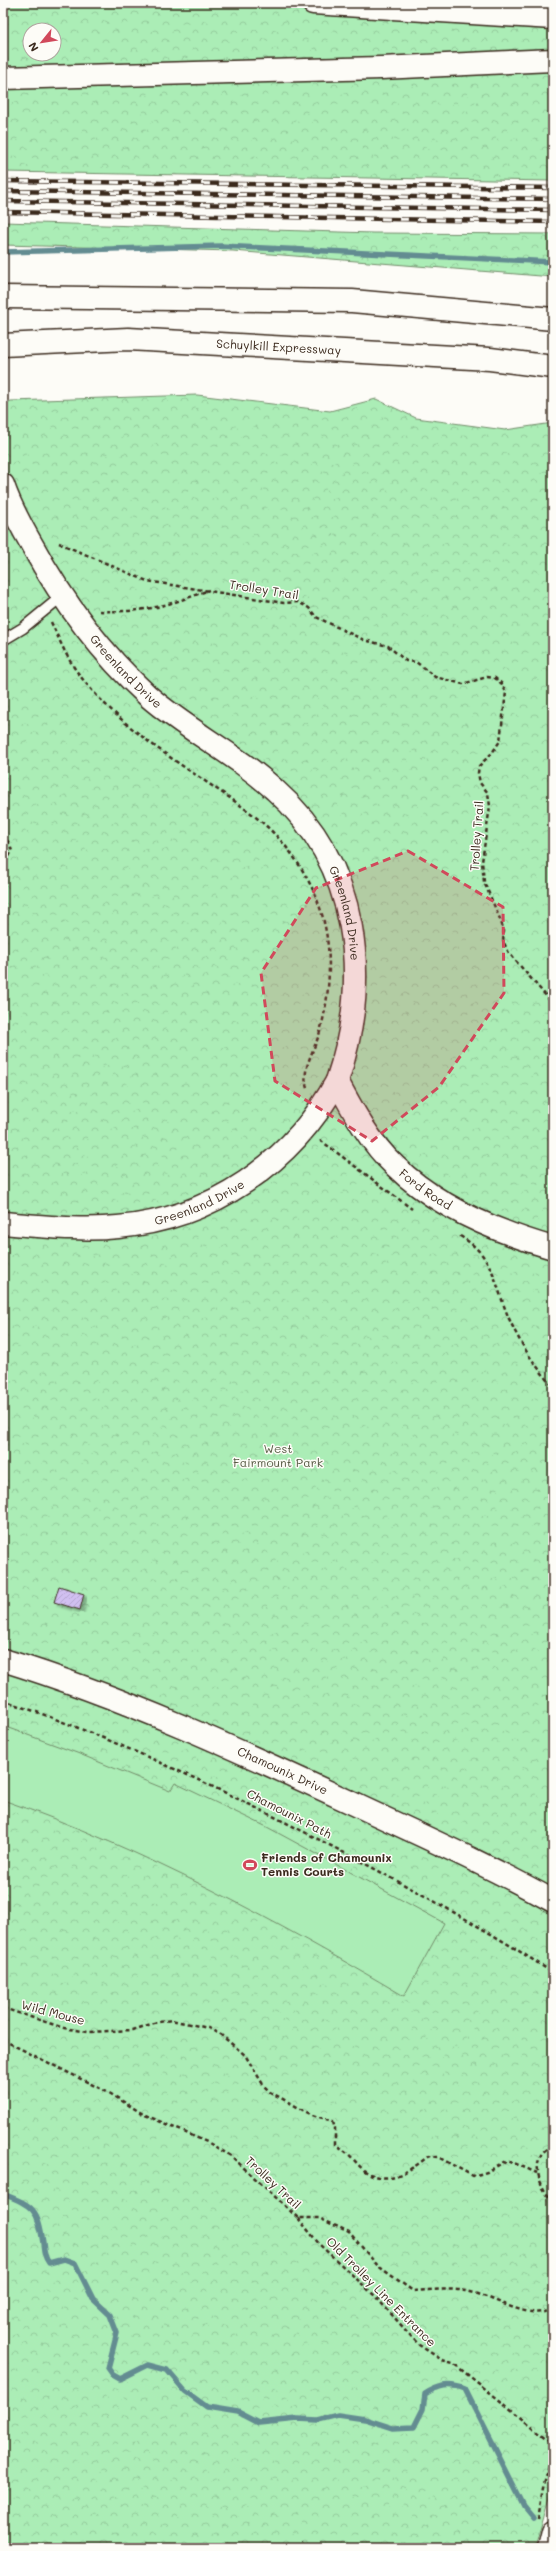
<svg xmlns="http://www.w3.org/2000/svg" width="556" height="2551" viewBox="0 0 556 2551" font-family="Mali,sans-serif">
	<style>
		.park { fill: url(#park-crowns); stroke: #738c6a; fill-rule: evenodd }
		.garden { fill: #abedb6; stroke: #738c6a }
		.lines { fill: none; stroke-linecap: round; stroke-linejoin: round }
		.stream { stroke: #648c91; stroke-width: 5.5 }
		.building { fill: url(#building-hatch); stroke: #3b2a1e; filter: url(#shadow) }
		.service-casing { stroke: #3b2a1e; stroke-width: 13 }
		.tertiary-casing { stroke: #3b2a1e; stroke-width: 25 }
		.secondary-casing { stroke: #3b2a1e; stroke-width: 25 }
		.motorway-casing { stroke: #3b2a1e; stroke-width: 25 }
		.path { stroke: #3b2a1e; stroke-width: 2.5; stroke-dasharray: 4 3; stroke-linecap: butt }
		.service { stroke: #fdfcf7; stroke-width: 10 }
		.tertiary { stroke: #fdfcf7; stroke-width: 22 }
		.secondary { stroke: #fdfcf7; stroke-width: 22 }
		.motorway { stroke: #fdfcf7; stroke-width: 22 }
		.rail-casing { stroke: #3b2a1e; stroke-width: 4.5 }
		.rail { stroke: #fdfcf7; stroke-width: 3; stroke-dasharray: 9; stroke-linecap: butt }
		.marked { fill: #d1495b; fill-opacity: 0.2; stroke: #d1495b; stroke-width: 3; stroke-dasharray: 8 5; stroke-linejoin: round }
		.labels { text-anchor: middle; stroke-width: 3; stroke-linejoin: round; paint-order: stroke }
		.street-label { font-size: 12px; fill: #3b2a1e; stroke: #fdfcf7 }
		.park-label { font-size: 12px; fill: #575b44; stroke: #fdfcf7 }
		.poi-label { font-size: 12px; font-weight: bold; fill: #3b2a1e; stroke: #fdfcf7; text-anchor: start }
	</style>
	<defs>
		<pattern id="park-crowns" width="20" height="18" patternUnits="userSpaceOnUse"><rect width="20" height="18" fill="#abedb6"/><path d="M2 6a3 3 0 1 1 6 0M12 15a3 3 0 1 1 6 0" fill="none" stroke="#94cb9c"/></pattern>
		<pattern id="building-hatch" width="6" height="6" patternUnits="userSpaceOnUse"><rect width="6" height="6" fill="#d1c0f1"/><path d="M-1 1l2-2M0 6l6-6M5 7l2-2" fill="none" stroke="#b4a5ce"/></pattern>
		<filter id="shadow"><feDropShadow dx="3.5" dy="3.5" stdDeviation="1" flood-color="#0004"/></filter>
	</defs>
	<rect width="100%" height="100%" fill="#fdfcf7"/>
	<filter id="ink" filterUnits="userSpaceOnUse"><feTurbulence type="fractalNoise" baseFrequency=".025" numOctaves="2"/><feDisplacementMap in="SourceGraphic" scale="8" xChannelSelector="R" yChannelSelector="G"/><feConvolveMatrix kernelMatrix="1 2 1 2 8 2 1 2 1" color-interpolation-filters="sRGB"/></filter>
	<g filter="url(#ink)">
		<!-- park -->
		<path class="park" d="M3 3H553V181L3 172ZM30 30H54V54H30Z
			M3 222 373 233 553 234V277L233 251 3 245Z
			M197 395 330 411 376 399 416 418 505 430 553 423V2483L535 2548H3V404L11 401Z"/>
		<!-- garden -->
		<path class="garden" d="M3 1726 77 1753 170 1791 175 1783 267 1827 444 1923 404 1996C275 1920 144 1849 3 1800Z"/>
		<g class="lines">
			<!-- stream -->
			<path class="stream" d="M3 252 221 246 553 262
				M3 2194C34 2206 38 2209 43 2243 44 2251 44 2256 49 2263L64 2259 75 2263 93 2299 110 2315 117 2333 108 2368 113 2375 120 2379 148 2365 167 2370 185 2391 207 2407 238 2412 259 2423 298 2419 318 2420 338 2415 365 2419 393 2428 414 2427 423 2409 425 2394C439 2385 449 2383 465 2389L524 2506 533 2517"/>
		</g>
		<!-- building -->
		<path class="building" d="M59 1586 84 1594 80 1610 54 1602Z"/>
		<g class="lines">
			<defs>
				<path id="service" d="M3 640 23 628 62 596"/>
				<g id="tertiary">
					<path id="s1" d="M3 1223C41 1226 80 1231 118 1227 211 1219 292 1163 337 1081"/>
					<path id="s2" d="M3 1660C126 1698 236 1749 352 1803 420 1835 488 1865 553 1901"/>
				</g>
				<g id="secondary">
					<path d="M313 3 553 18"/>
					<path d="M3 78 381 68 553 60"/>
					<path id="s3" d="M3 485C10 506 21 526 32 545 63 602 100 652 148 696 188 731 236 754 275 790 360 865 371 979 337 1081 353 1111 370 1143 395 1166 437 1207 497 1232 553 1248"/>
					<path d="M549 2548 553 2532"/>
				</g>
				<g id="motorway">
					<path d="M3 297 352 301 553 319"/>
					<path id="s4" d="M3 345 128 339 490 359 553 367"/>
				</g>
			</defs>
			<!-- service casing -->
			<use href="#service" class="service-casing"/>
			<!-- tertiary casing -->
			<use href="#tertiary" class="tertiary-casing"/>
			<!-- secondary casing -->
			<use href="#secondary" class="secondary-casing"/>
			<!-- motorway casing -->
			<use href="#motorway" class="motorway-casing"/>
			<!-- path -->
			<path class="path" d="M59 543 147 581 284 603 298 602 309 608 316 617 364 640 388 646 406 661 416 662 435 677 463 684 487 677 495 678 502 684 506 692 500 741 492 753 479 766 478 773 480 783 488 793 490 806 482 862 484 882 500 919 504 931 503 941 509 953 553 1004
				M99 611C144 613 167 606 209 590
				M51 622C60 641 68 661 81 677 112 717 157 749 199 777 247 810 282 829 310 884 333 928 333 981 321 1028 316 1049 299 1070 308 1091
				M3 835 9 843 12 851 7 860 3 862
				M320 1140 412 1209
				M460 1236C498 1259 494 1287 511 1323 522 1347 536 1367 553 1386
				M3 1700C119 1740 230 1793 339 1850 411 1888 484 1927 553 1973
				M3 2008 64 2028 88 2032 133 2030 154 2023 171 2020 208 2028 221 2035 245 2055 264 2086 270 2092 312 2115 333 2121 335 2128V2145C349 2151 354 2162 365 2171 389 2187 410 2170 429 2156L438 2157 473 2176 487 2172 507 2160 537 2173
				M3 2040 111 2094 143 2114 209 2143 231 2156 298 2218H319L349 2232 378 2266 413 2291C431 2290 449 2288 466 2291 495 2296 523 2320 553 2310
				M553 2146C528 2154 538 2188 553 2201
				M298 2218 320 2245 375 2296 419 2345 442 2360 453 2363 553 2443
				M538 2518 543 2488 553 2453"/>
			<!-- service -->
			<use href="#service" class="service"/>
			<!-- tertiary -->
			<use href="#tertiary" class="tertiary"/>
			<!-- secondary -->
			<use href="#secondary" class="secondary"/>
			<!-- motorway -->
			<use href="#motorway" class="motorway"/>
			<defs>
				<path id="rail" d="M3 181 553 188
					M3 191 553 199
					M3 201 553 210
					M3 212 553 222"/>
			</defs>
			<!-- rail casing -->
			<use href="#rail" class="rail-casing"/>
			<!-- rail -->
			<use href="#rail" class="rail"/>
		</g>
	</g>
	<!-- marked area -->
	<path class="marked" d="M408 851 503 907 504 993 439 1087 372 1141 275 1081 261 973 316 888Z"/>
	<!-- icons -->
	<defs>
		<symbol id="stadium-bare" viewBox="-9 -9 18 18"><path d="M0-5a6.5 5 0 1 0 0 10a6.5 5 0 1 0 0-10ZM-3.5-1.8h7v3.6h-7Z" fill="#d1495b" stroke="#fdfcf7" stroke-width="2.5" paint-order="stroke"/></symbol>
	</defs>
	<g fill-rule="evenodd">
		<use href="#stadium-bare" x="240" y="1855" width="20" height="20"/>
	</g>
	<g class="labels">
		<!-- street labels -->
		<g class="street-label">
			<text dy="4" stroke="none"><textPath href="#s4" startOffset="276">Schuylkill Expressway</textPath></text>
			<text transform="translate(264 590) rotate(9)" y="4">Trolley Trail</text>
			<text dy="4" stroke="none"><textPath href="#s3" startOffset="225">Greenland Drive</textPath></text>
			<text transform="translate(477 836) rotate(-86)" y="4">Trolley Trail</text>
			<text dy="4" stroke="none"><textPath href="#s3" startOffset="561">Greenland Drive</textPath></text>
			<text dy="4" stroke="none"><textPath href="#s3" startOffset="874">Ford Road</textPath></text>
			<text dy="4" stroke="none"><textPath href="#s1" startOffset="201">Greenland Drive</textPath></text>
			<text dy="4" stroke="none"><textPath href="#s2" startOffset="301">Chamounix Drive</textPath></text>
			<text transform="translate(289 1814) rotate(27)" y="4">Chamounix Path</text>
			<text transform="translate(53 2013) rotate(15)" y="4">Wild Mouse</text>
			<text transform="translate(273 2183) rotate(43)" y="4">Trolley Trail</text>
			<text transform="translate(381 2292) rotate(45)" y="4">Old Trolley Line Entrance</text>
		</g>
		<!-- park labels -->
		<g class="park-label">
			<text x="278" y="1453">West<tspan x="278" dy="14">Fairmount Park</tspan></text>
		</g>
		<!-- poi labels -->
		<g class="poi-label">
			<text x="261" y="1862">Friends of Chamounix<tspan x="261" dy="14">Tennis Courts</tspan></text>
		</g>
	</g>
	<!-- margin -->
	<rect width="556" height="2551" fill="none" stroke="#fdfcf7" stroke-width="16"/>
	<rect x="8" y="8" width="540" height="2535" fill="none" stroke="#3b2a1e" stroke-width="1.5" filter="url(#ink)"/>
	<!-- north arrow -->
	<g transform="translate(42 42) rotate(240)"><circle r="19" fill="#fdfcf7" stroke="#afa8a0"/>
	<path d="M0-3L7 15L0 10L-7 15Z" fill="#d1495b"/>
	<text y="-6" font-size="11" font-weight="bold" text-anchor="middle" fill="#3b2a1e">N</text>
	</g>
</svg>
